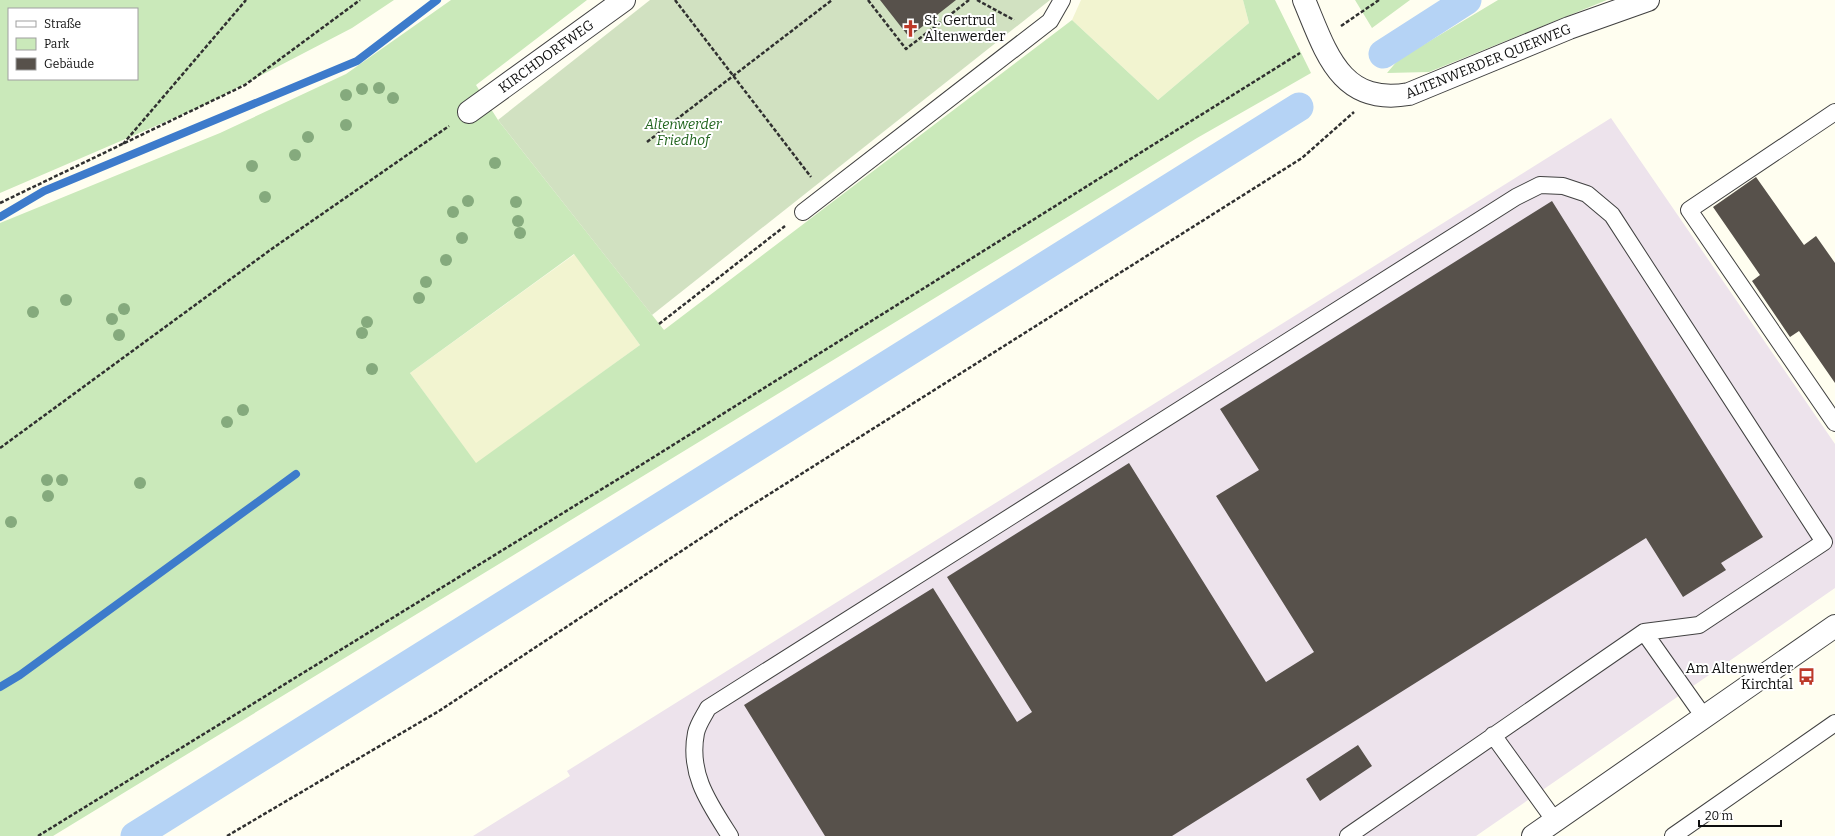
<svg xmlns="http://www.w3.org/2000/svg" width="1835" height="836" viewBox="0 0 1835 836" font-family="Bitter,serif">
	<style>
		.industrial { fill: #ede3ec }
		.farmland { fill: #f2f4d0 }
		.green { fill: #cae9ba; fill-rule: evenodd }
		.cemetery { fill: #d1e1c1 }
		.lines { fill: none; stroke-linecap: round; stroke-linejoin: round }
		.stream { stroke: #3d7bcb; stroke-width: 8 }
		.canal { stroke: #b5d3f5; stroke-width: 29 }
		.building { fill: #57514b }
		.lane-casing { stroke: #414141; stroke-width: 18 }
		.street-casing { stroke: #414141; stroke-width: 24 }
		.path { stroke: #303030; stroke-width: 2.5; stroke-dasharray: 4 2; stroke-linecap: butt }
		.lane { stroke: #fff; stroke-width: 16 }
		.street { stroke: #fff; stroke-width: 22 }
		.tree { fill: #85aa7d }
		.labels { text-anchor: middle; stroke-width: 4; stroke-linejoin: round; paint-order: stroke }
		.poi-label { font-size: 14px; fill: #0e0e0e; stroke: #fff; text-anchor: start }
		.street-label { font-size: 14px; fill: #0e0e0e; stroke: #fff }
		.park-label { font-size: 14px; font-style: italic; fill: #22651f; stroke: #fff }
	</style>
	<rect width="100%" height="100%" fill="#fffef0"/>
	<!-- industrial -->
	<path class="industrial" d="M1611 118 1835 444V588L1476 836H473L570 776 567 771Z"/>
	<!-- farmland -->
	<path class="farmland" d="M1081 0H1243L1249 23 1158 100 1072 20Z
		M575 254 640 345 476 464 410 373Z"/>
	<!-- green -->
	<path class="green" d="M0 0H394L352 28 202 106 0 193ZM9 9H137V79H9Z
		M451 0H587L476 85 498 120 664 330 1072 20 1158 100 1249 23 1243 0H1275L1311 73 1197 138 53 836H0V223L220 133 346 74ZM574 254 640 345 476 463 410 373Z
		M1355 0H1410L1372 28Z
		M1498 0H1607L1429 72 1387 73 1398 60Z"/>
	<!-- cemetery -->
	<path class="cemetery" d="M650 0H1050L652 315 498 120Z"/>
	<g class="lines">
		<!-- stream -->
		<path class="stream" d="M0 217 44 191 357 61 437 0
			M0 687 20 675 296 474"/>
		<!-- canal -->
		<path class="canal" d="M1383 54 1467 0
			M135 836 1299 107"/>
	</g>
	<!-- building -->
	<path class="building" d="M880 0H956L909 37Z
		M1756 177 1804 245 1816 236 1835 263V383L1799 331 1790 337 1752 281 1760 275 1713 207Z
		M1552 201 1763 537 1721 563 1726 570 1683 597 1646 538 1172 836H825L744 705 933 588 1017 722 1032 712 947 577 1129 463 1266 682 1314 652 1216 496 1259 470 1220 409Z
		M1358 745 1372 766 1320 801 1306 779Z"/>
	<g class="lines">
		<defs>
			<path id="lane" d="M1835 112 1689 210 1835 423
				M803 212 1050 21 1062 0
				M1493 735 1555 821
				M730 836C709 803 688 774 696 733 698 724 704 716 708 708L1516 197 1540 185 1563 186 1587 194 1612 215 1824 542 1699 625 1644 632
				M1348 836 1644 632 1704 717
				M1673 836 1835 723"/>
			<path id="street" d="M1304 0C1326 52 1340 106 1409 94L1569 28 1648 0
				M469 112 624 0
				M1533 836 1835 626"/>
		</defs>
		<!-- lane casing -->
		<use href="#lane" class="lane-casing"/>
		<!-- street casing -->
		<use href="#street" class="street-casing"/>
		<!-- path -->
		<path class="path" d="M675 0 811 177
			M868 0 906 49 969 0
			M977 0 1014 20
			M933 18 938 24
			M1341 26 1379 0
			M647 142 832 0
			M123 144 246 0
			M0 203 245 85 360 0
			M659 324 785 226
			M0 448 273 248 449 126
			M38 836 641 465 1300 53
			M227 836 439 711 733 517 1302 158 1354 112"/>
		<!-- lane -->
		<use href="#lane" class="lane"/>
		<!-- street -->
		<use href="#street" class="street"/>
	</g>
	<!-- trees -->
	<g class="tree">
		<circle cx="379" cy="88" r="6"/>
		<circle cx="362" cy="89" r="6"/>
		<circle cx="346" cy="95" r="6"/>
		<circle cx="393" cy="98" r="6"/>
		<circle cx="346" cy="125" r="6"/>
		<circle cx="308" cy="137" r="6"/>
		<circle cx="295" cy="155" r="6"/>
		<circle cx="495" cy="163" r="6"/>
		<circle cx="252" cy="166" r="6"/>
		<circle cx="265" cy="197" r="6"/>
		<circle cx="468" cy="201" r="6"/>
		<circle cx="516" cy="202" r="6"/>
		<circle cx="453" cy="212" r="6"/>
		<circle cx="518" cy="221" r="6"/>
		<circle cx="520" cy="233" r="6"/>
		<circle cx="462" cy="238" r="6"/>
		<circle cx="446" cy="260" r="6"/>
		<circle cx="426" cy="282" r="6"/>
		<circle cx="419" cy="298" r="6"/>
		<circle cx="66" cy="300" r="6"/>
		<circle cx="124" cy="309" r="6"/>
		<circle cx="33" cy="312" r="6"/>
		<circle cx="112" cy="319" r="6"/>
		<circle cx="367" cy="322" r="6"/>
		<circle cx="362" cy="333" r="6"/>
		<circle cx="119" cy="335" r="6"/>
		<circle cx="372" cy="369" r="6"/>
		<circle cx="243" cy="410" r="6"/>
		<circle cx="227" cy="422" r="6"/>
		<circle cx="47" cy="480" r="6"/>
		<circle cx="62" cy="480" r="6"/>
		<circle cx="140" cy="483" r="6"/>
		<circle cx="48" cy="496" r="6"/>
		<circle cx="11" cy="522" r="6"/>
	</g>
	<!-- icons -->
	<defs>
		<symbol id="church-bare" viewBox="-9 -9 18 18"><path d="M-1.2-6h2.4v3.5h3.3v2.4h-3.3V6h-2.4V-.1h-3.3v-2.4h3.3Z" fill="#bd3928" stroke="#fff" stroke-width="2.5" paint-order="stroke"/></symbol>
		<symbol id="bus-bare" viewBox="-9 -9 18 18"><path d="M-5-6H5V4H4V6H2V4H-2V6H-4V4H-5ZM-3.5-4V0h7V-4ZM-3.5 1.2v1.5H-2V1.2ZM2 1.2v1.5H3.5V1.2Z" fill="#bd3928" stroke="#fff" stroke-width="2.5" paint-order="stroke"/></symbol>
	</defs>
	<g fill-rule="evenodd">
		<use href="#church-bare" x="898" y="16" width="25" height="25"/>
		<use href="#bus-bare" x="1794" y="664" width="25" height="25"/>
	</g>
	<g class="labels">
		<!-- poi labels -->
		<g class="poi-label">
			<text x="924" y="25">St. Gertrud<tspan x="924" dy="16">Altenwerder</tspan></text>
			<text x="1793" y="673" text-anchor="end">Am Altenwerder<tspan x="1793" dy="16">Kirchtal</tspan></text>
		</g>
		<!-- street labels -->
		<g class="street-label">
			<text transform="translate(546 56) rotate(-36)" y="5">KIRCHDORFWEG</text>
			<text transform="translate(1488 61) rotate(-22)" y="5">ALTENWERDER QUERWEG</text>
		</g>
		<!-- park labels -->
		<g class="park-label">
			<text x="683" y="129">Altenwerder<tspan x="683" dy="16">Friedhof</tspan></text>
		</g>
	</g>
	<!-- legend -->
	<rect x="8" y="8" width="130" height="72" fill="#ffffff" stroke="#9f9f9f"/>
	<rect x="16" y="21" width="20" height="6" fill="#ffffff" stroke="#9f9f9f"/>
	<text x="44" y="28" font-size="12" fill="#0e0e0e">Straße</text>
	<rect x="16" y="38" width="20" height="12" fill="#cae9ba" stroke="#9f9f9f"/>
	<text x="44" y="48" font-size="12" fill="#0e0e0e">Park</text>
	<rect x="16" y="58" width="20" height="12" fill="#57514b" stroke="#9f9f9f"/>
	<text x="44" y="68" font-size="12" fill="#0e0e0e">Gebäude</text>
	<!-- scale -->
	<path d="M1699 820v6h82v-6" fill="none" stroke="#0e0e0e" stroke-width="2"/>
	<text x="1705" y="820" font-size="12" fill="#0e0e0e" stroke="#ffffff" stroke-width="3" paint-order="stroke">20 m</text>
</svg>
